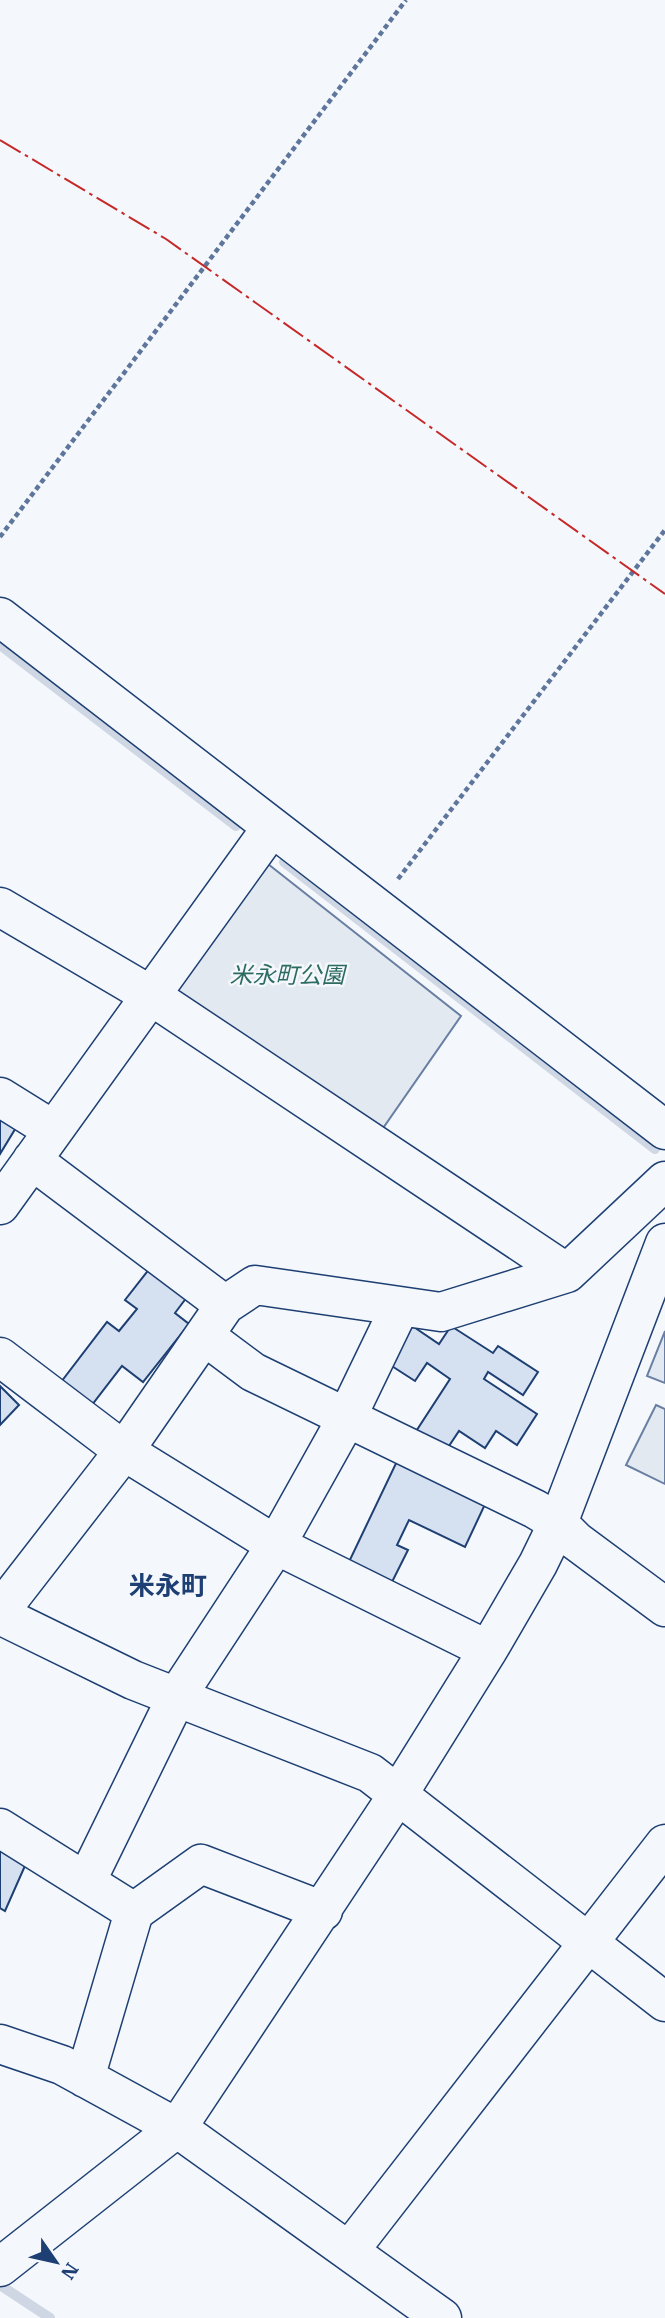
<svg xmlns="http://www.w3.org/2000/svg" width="665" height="2318" viewBox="0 0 665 2318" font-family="'IBM Plex Serif','Noto Sans JP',serif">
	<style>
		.green { fill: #e3e9f0; stroke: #687fa3; stroke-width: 2 }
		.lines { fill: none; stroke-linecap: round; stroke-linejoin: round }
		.stream { stroke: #cfd7e4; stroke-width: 10 }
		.building { fill: #d5e0f0; stroke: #1d3f73; stroke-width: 2 }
		.minor-casing { stroke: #1d3f73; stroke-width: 41 }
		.path { stroke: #5e769c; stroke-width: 4.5; stroke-dasharray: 5 3.5; stroke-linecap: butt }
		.minor { stroke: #f4f7fb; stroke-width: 38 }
		.power { stroke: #c62828; stroke-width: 2; stroke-dasharray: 24 5 3.5 5; stroke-linecap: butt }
		.labels { text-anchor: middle; stroke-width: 5; stroke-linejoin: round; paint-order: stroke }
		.park-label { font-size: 23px; font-style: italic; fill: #2c6c60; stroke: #f4f7fb }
		.quarter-label { font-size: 26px; font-weight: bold; fill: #1d3f73; stroke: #f4f7fb }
	</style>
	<rect width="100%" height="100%" fill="#f4f7fb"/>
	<!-- green -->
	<path class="green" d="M268 864 461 1016 381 1131 175 990Z
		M665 1331V1383L647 1376Z
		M656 1405 665 1409V1484L626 1465Z"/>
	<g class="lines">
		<!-- stream -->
		<path class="stream" d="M0 645 236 826
			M284 862 655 1149
			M3 2287 50 2318"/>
	</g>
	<!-- building -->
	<path class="building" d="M0 1115 17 1126 0 1154Z
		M150 1268 187 1297 175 1313 189 1324 143 1382 122 1366 88 1410 58 1386 107 1322 119 1331 137 1309 125 1300Z
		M408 1323 439 1344 451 1326 493 1353 498 1346 538 1372 523 1395 488 1372 484 1379 537 1414 517 1445 496 1431 485 1448 459 1431 443 1455 413 1436 450 1379 427 1363 415 1381 384 1361Z
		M0 1386 19 1405 0 1425Z
		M399 1457 487 1500 465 1547 409 1520 397 1545 408 1550 390 1586 347 1566Z
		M0 1847 28 1859 5 1911 0 1908Z"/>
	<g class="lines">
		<defs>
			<path id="minor" d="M0 617 665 1130
				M0 907 150 995 567 1273
				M0 1097 53 1130
				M32 1160 225 1305
				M0 1205 272 827
				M206 1337 253 1372 535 1509 558 1523 576 1541 665 1607
				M0 1357 124 1451 276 1545 488 1650
				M0 1611 124 1451 225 1305 255 1285 441 1312 567 1273 665 1181
				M0 1615 133 1680 370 1773 665 2002
				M0 1828 134 1912 201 1864 323 1911
				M86 1882 177 1696 276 1545 343 1425 400 1307
				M0 2044 62 2065 177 2128 442 2318
				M85 2078 134 1912
				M349 2251 665 1844
				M0 2267 177 2128 399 1793 488 1650 538 1564 558 1523 665 1243"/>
		</defs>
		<!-- minor casing -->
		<use href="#minor" class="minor-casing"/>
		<!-- path -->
		<path class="path" d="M0 537 406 0
			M398 879 665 530"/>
		<!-- minor -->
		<use href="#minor" class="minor"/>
		<!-- power -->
		<path class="power" d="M0 140 166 239 665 594"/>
	</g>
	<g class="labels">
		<!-- park labels -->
		<g class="park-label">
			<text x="287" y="983">米永町公園</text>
		</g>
		<!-- quarter labels -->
		<g class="quarter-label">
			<text x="168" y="1595">米永町</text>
		</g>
	</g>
	<!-- north arrow -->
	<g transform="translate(56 2262) rotate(124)" stroke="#f4f7fb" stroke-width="5" paint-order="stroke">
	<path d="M0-5L12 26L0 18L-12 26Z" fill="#1d3f73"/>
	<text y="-10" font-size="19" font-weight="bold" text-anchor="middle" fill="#1d3f73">N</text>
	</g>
</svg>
